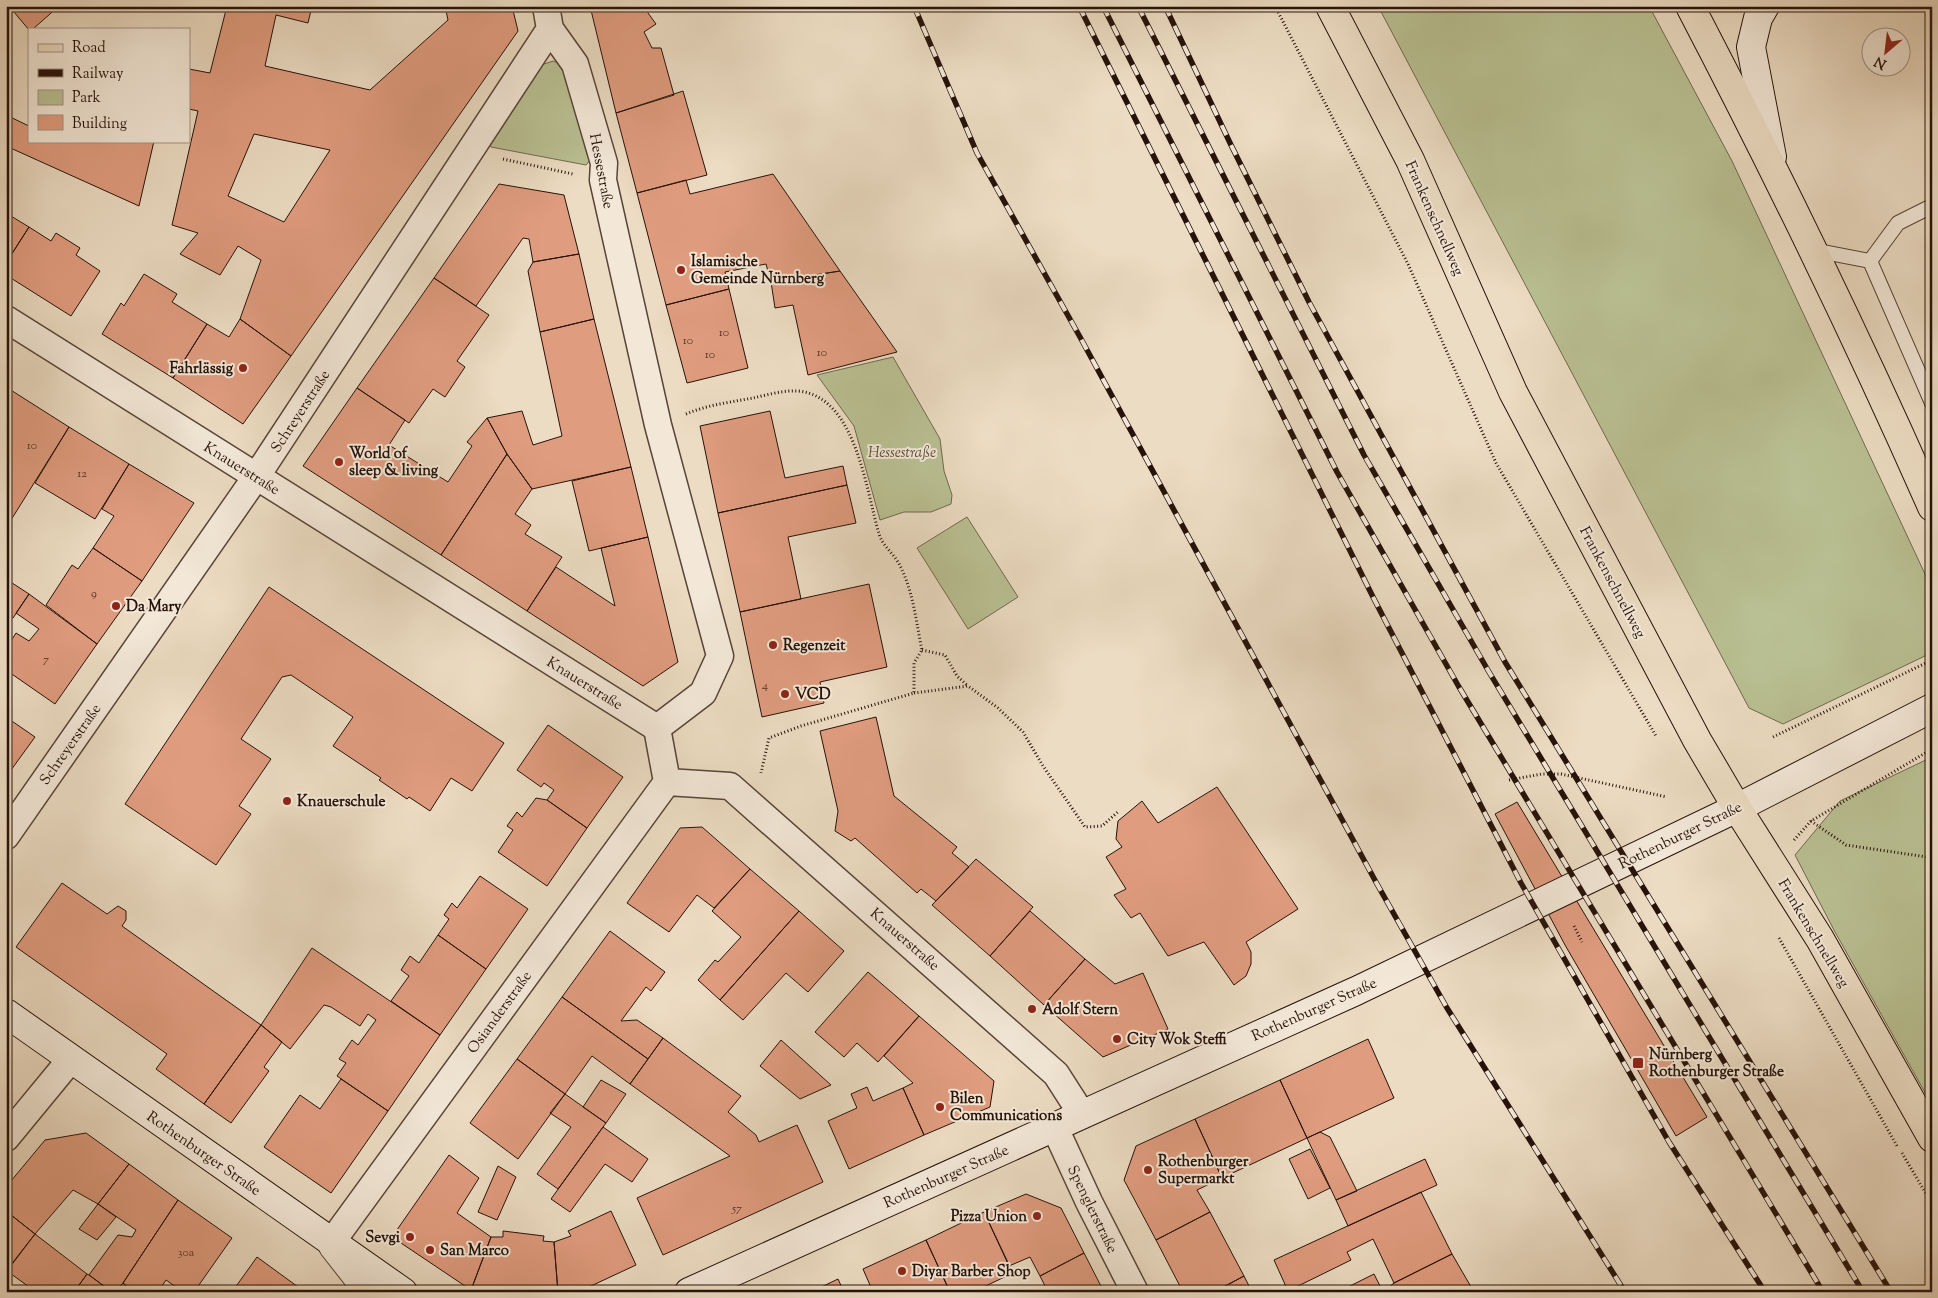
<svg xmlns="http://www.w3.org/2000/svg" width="1938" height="1298" viewBox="0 0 1938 1298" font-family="'Sorts Mill Goudy',serif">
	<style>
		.green { fill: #b9c093; stroke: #70694e }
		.building { fill: #e09c7f; stroke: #26120a; fill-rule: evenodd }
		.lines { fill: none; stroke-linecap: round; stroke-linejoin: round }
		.service-casing { stroke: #584438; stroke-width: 16 }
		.minor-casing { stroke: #584438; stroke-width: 29 }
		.tertiary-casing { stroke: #584438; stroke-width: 30 }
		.secondary-casing { stroke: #26120a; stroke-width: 30 }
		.primary-casing { stroke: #26120a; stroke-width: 30 }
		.trunk-casing { stroke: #26120a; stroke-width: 30 }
		.path { stroke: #26120a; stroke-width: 3; stroke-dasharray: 1 2.5; stroke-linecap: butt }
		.service { stroke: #f3e8d8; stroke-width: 14 }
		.minor { stroke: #f3e8d8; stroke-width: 26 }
		.tertiary { stroke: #f3e8d8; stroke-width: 28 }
		.secondary { stroke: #f3e8d8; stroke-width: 28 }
		.primary { stroke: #ecdcc3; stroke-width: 28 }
		.trunk { stroke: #ecdcc3; stroke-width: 28 }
		.rail-casing { stroke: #26120a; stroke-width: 5.5 }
		.rail { stroke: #f3e8d8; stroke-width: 4; stroke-dasharray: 11; stroke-linecap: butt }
		.poi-dot { fill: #8f2418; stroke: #f3e8d8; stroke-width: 2 }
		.labels { text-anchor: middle; stroke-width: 4; stroke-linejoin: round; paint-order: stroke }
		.number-label { font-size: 12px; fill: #543427 }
		.street-label { font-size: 15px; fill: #26120a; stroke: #f3e8d8 }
		.poi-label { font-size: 15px; font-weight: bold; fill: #26120a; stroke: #f3e8d8; text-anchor: start }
		.park-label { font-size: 15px; font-style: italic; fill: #594f3a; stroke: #f3e8d8 }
	</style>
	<rect width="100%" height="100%" fill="#ecdcc3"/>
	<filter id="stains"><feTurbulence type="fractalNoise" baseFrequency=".004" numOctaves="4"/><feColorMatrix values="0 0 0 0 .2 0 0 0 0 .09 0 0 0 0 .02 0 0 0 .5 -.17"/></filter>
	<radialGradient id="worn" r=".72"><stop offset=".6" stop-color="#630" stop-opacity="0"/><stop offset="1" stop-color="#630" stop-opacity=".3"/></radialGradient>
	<!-- green -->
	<path class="green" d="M1378 6H1649L1732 161 1932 589V640L1927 655 1783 724 1749 708Z
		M553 61 567 67 592 158 586 165 491 147 488 140 541 65Z
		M893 357 940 439 944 471 952 495 951 504 931 512H904L880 520 854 426 817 375Z
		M967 517 1018 597 968 629 917 548Z
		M1932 757V1105L1835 932 1795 855 1840 801Z"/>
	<!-- building -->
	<path class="building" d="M9 6H59L33 29 29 30Z
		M227 6H312L308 23 276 15 265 66 370 90 448 20 445 6H512L518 31 291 356 240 319 261 260 238 246 220 275 180 254 198 233 172 225 198 111 189 109V69L210 73ZM254 134 330 150 284 222 228 196Z
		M590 6H643L656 24 644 32 652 48H661L674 95 616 113Z
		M683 91 707 175 637 193 616 113Z
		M6 115 29 126V141H154L139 206 6 146Z
		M773 174 840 271 771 282 766 264 725 272 729 289 666 305 637 193 686 180 690 194Z
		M499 184 564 195 579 254 533 262 529 239 523 238 476 306 434 278Z
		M6 213 29 227 6 263Z
		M29 227 51 241 56 233 80 248 76 255 100 271 71 316 6 275V263Z
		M579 254 594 319 540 332 528 271 533 262Z
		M840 271 897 352 808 375 793 305 775 308 771 282Z
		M144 274 177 294 172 302 207 324 173 378 102 334 121 303 124 306Z
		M434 278 489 315 457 361 465 367 445 397 433 389 409 423 357 388Z
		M729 289 748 368 687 383 666 305Z
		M240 319 291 356 243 424 173 378 207 324 229 337Z
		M594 319 631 467 532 489 507 454 487 418 522 411 533 445 562 436 540 332Z
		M6 387 69 427 6 528V469L9 465 6 463Z
		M357 388 405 420 389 445 448 482 472 446 467 442 487 418 507 454 441 555 303 466Z
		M770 411 785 478 843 466 847 485 718 513 700 426Z
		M69 427 129 464 95 519 35 483Z
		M507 454 532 489 515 514 531 525 525 534 562 557 527 611 441 555Z
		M129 464 194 503 142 581 93 548 114 516 102 509Z
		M631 467 648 537 589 551 572 481Z
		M847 485 856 523 788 537 801 599 740 612 718 513Z
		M648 537 678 662 643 686 527 611 556 567 615 606 601 548Z
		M93 548 142 581 97 644 46 605 72 565 78 569Z
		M6 579 29 594 13 618 6 617Z
		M869 584 887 667 820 682 824 703 762 717 740 612Z
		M269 587 504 743 472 791 451 778 430 811 409 797 407 799 379 780 381 778 333 746 353 717 291 675 282 677 241 739 271 759 239 806 251 814 216 865 125 804Z
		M29 594 97 644 55 704 6 670V649L16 633 29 641 39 629 16 613Z
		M6 717 35 737 6 777Z
		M876 717 894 796 957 847 952 853 969 867 936 901 921 889 917 893 855 838 851 841 835 831 838 811 820 731Z
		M548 725 623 777 587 828 547 800 554 790 544 783 541 787 517 770Z
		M1217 787 1298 909 1246 942 1251 952V964L1246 976 1234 985 1204 942 1168 956 1140 913 1131 918 1114 895 1126 889 1106 857 1122 847 1116 839 1118 821 1142 801 1158 823Z
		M536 798 547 800 587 828 547 886 498 852 513 830 507 826 517 812 522 817Z
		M1517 802 1707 1117 1676 1136 1565 945 1495 814Z
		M702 827 750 869 714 908 697 895 669 932 627 903 680 828Z
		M976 859 1033 907 990 956 932 905Z
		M750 869 799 911 720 1000 698 980 715 960 718 962 741 937 712 911Z
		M480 876 528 909 486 969 438 935 449 919 444 915 452 903 457 908Z
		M62 883 107 914 118 906 126 911V920L122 926 261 1025 204 1104 156 1069 167 1054 16 947Z
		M799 911 844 951 808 992 786 973 743 1020 720 1000Z
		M1030 911 1085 959 1044 1005 990 956Z
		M610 931 665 972 651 991 646 987 621 1021 637 1020 663 1038 648 1059 562 997Z
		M438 935 486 969 440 1035 391 1001 409 976 401 970 410 956 419 963Z
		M312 948 440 1035 388 1111 337 1076 346 1063 339 1059 352 1040 358 1045 376 1020 368 1014 360 1026 331 1007 324 1005 290 1049 261 1025Z
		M1085 959 1115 984 1143 973 1168 1029 1103 1057 1044 1005Z
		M868 972 919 1016 878 1062 857 1043 844 1057 815 1032Z
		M562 997 648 1059 630 1084 592 1056 565 1094 517 1059Z
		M919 1016 994 1081 990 1107 924 1135 903 1088 913 1083 884 1056Z
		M261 1025 282 1042 264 1067 269 1071 231 1123 204 1104Z
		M663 1038 741 1096 728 1112 756 1135 759 1142 797 1125 823 1182 663 1255 637 1198 730 1156 630 1084Z
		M1368 1039 1394 1098 1307 1138 1280 1080Z
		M781 1040 831 1085 800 1099 760 1066Z
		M517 1059 565 1094 518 1159 470 1123Z
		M341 1079 388 1111 331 1193 264 1147 300 1095 320 1109Z
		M601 1080 626 1094 606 1123 583 1107Z
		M1280 1080 1307 1138 1222 1178 1195 1119Z
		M867 1087 873 1101 903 1088 924 1135 849 1169 828 1121 857 1108 851 1094Z
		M565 1094 606 1123 558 1189 537 1174 571 1127 550 1113Z
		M1195 1119 1222 1178 1197 1190 1210 1212 1156 1240 1124 1180 1136 1146Z
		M603 1127 648 1159 632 1182 605 1164 570 1212 551 1199Z
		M1320 1132 1330 1137 1357 1191 1336 1200 1307 1138Z
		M86 1133 129 1164 98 1204 73 1190 35 1234 6 1211V1187L45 1140Z
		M1310 1149 1330 1188 1308 1199 1289 1159Z
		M449 1155 479 1178 457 1213 491 1237 471 1290 392 1237Z
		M1425 1159 1437 1185 1348 1226 1336 1200Z
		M129 1164 178 1200 123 1283 115 1292H112L89 1275 118 1235 132 1237 136 1230 98 1204Z
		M498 1166 516 1177 497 1220 478 1212Z
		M1421 1192 1452 1254 1394 1283 1373 1239 1347 1252 1351 1260 1288 1291 1274 1260Z
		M1026 1194 1061 1208 1084 1253 1040 1276 1030 1257 1009 1266 984 1212Z
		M178 1200 232 1238 194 1292H183L166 1280 158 1292H134L123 1283Z
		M98 1204 116 1217 97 1240 79 1229Z
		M6 1211 35 1234 6 1271Z
		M611 1211 636 1265 578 1292H558L554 1242 571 1236 568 1231Z
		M984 1212 1013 1273 973 1292H950L926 1240Z
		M1210 1212 1244 1276 1214 1292H1183L1156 1240Z
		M503 1231 544 1236 543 1241 554 1242 558 1292 471 1290 491 1237H503Z
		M35 1234 87 1274 74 1292H36L7 1271Z
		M926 1240 950 1292H873L863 1269Z
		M1084 1253 1104 1292H1048L1040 1276Z
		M1452 1254 1474 1292H1383L1394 1283Z
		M257 1257 305 1292H232Z
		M87 1274 89 1275 112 1292H74Z
		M1374 1274 1383 1292H1338Z
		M1244 1276 1252 1292H1214Z
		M838 1279 844 1292H811Z
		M123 1283 134 1292H115Z"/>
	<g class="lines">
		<defs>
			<path id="service" d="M1813 250 1870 261
				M1870 261 1932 403
				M1870 261 1898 223 1932 206"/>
			<path id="minor" d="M546 6 550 29 575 64 604 163 603 180 658 425 720 656 703 693 657 728
				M6 319 657 728 667 782
				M667 782 730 786 1056 1074 1081 1113
				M6 836 256 477 550 29
				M1054 1126 1089 1202 1135 1292
				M6 1138 71 1059
				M331 1243 667 782"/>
			<path id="tertiary" d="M333 1246 369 1292"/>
			<path id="secondary" d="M1765 6 1758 18 1751 47 1772 157
				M6 1013 403 1292
				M689 1292 1356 991 1737 808 1932 708"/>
			<path id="primary" d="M1330 6 1410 160 1513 392 1697 740 1737 808
				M1690 6C1776 171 1857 337 1932 507"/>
			<path id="trunk" d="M1737 808 1820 939 1932 1138"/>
		</defs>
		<!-- service casing -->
		<use href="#service" class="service-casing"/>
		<!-- minor casing -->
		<use href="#minor" class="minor-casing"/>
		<!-- tertiary casing -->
		<use href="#tertiary" class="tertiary-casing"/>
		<!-- secondary casing -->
		<use href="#secondary" class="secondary-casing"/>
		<!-- primary casing -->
		<use href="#primary" class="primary-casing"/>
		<!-- trunk casing -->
		<use href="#trunk" class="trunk-casing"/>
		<!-- path -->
		<path class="path" d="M1275 6 1408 264 1496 463 1656 736
			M503 159 573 174
			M686 414C707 405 731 402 753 398 767 395 783 390 798 391 856 396 866 490 879 534 883 546 892 552 898 562 913 588 916 622 922 650L914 663V693L801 726 769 738 761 773
			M922 650 945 655 957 676 968 686
			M914 693 968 686 998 708 1023 732 1043 766 1085 827 1102 826 1119 811
			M1773 737 1932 660
			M1509 780 1542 774H1561L1667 797
			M1811 821 1846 845 1927 857 1932 860
			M1794 840 1811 821 1932 749
			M1574 926 1582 942
			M1779 938 1897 1146
			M1902 1153 1932 1204"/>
		<!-- service -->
		<use href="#service" class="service"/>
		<!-- minor -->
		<use href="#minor" class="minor"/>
		<!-- tertiary -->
		<use href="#tertiary" class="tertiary"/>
		<!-- secondary -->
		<use href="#secondary" class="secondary"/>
		<!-- primary -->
		<use href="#primary" class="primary"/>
		<!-- trunk -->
		<use href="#trunk" class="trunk"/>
		<defs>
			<path id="rail" d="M914 6 977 153 1080 337 1377 884 1447 1008 1625 1292
				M1079 6 1374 599 1521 883 1669 1142 1765 1292
				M1103 6 1337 472 1459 687 1823 1292
				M1138 6 1364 455 1489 672 1863 1292
				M1165 6 1231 145 1309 302 1505 662 1891 1292"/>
		</defs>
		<!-- rail casing -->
		<use href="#rail" class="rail-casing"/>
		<!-- rail -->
		<use href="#rail" class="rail"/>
	</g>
	<!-- markers -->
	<g class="poi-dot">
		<circle cx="681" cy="270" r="5"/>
		<circle cx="243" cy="368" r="5"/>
		<circle cx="339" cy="462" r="5"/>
		<circle cx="116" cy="606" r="5"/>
		<circle cx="773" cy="645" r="5"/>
		<circle cx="785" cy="694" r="5"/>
		<circle cx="287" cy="801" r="5"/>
		<circle cx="1032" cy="1009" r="5"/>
		<circle cx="1117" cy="1039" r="5"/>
		<rect x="1632" y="1057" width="12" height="12" rx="2.5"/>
		<circle cx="940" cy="1107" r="5"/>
		<circle cx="1148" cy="1170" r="5"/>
		<circle cx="1037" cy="1216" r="5"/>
		<circle cx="410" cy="1237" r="5"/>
		<circle cx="430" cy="1250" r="5"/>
		<circle cx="902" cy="1271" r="5"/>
	</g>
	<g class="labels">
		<!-- number labels -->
		<g class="number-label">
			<text x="724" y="336">10</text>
			<text x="688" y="344">10</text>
			<text x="822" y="356">10</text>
			<text x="710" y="358">10</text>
			<text x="32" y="449">10</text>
			<text x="82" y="477">12</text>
			<text x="94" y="597">9</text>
			<text x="46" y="663">7</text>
			<text x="765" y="689">4</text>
			<text x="737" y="1212">57</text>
			<text x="186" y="1256">30a</text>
		</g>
		<!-- street labels -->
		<g class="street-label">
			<text transform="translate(602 171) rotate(79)" y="5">Hessestraße</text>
			<text transform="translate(1435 218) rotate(66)" y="5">Frankenschnellweg</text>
			<text transform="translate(300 411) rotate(-57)" y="5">Schreyerstraße</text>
			<text transform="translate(242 468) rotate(32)" y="5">Knauerstraße</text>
			<text transform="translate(1613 582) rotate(62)" y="5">Frankenschnellweg</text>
			<text transform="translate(585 683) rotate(32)" y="5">Knauerstraße</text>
			<text transform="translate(70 744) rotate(-55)" y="5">Schreyerstraße</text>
			<text transform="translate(1680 835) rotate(-26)" y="5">Rothenburger Straße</text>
			<text transform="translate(1814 933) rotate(59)" y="5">Frankenschnellweg</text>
			<text transform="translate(905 939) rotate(41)" y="5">Knauerstraße</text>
			<text transform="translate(1314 1009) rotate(-24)" y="5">Rothenburger Straße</text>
			<text transform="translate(499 1012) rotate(-54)" y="5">Osianderstraße</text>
			<text transform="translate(204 1153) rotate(35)" y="5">Rothenburger Straße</text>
			<text transform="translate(946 1176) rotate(-24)" y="5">Rothenburger Straße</text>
			<text transform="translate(1093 1209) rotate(64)" y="5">Spenglerstraße</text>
		</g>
		<!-- poi labels -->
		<g class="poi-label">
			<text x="691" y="266">Islamische<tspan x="691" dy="17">Gemeinde Nürnberg</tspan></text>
			<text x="233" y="373" text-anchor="end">Fahrlässig</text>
			<text x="349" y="458">World of<tspan x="349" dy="17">sleep &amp; living</tspan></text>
			<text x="126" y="611">Da Mary</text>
			<text x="783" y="650">Regenzeit</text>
			<text x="795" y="699">VCD</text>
			<text x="297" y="806">Knauerschule</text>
			<text x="1042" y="1014">Adolf Stern</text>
			<text x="1127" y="1044">City Wok Steffi</text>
			<text x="1649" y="1059">Nürnberg<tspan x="1649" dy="17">Rothenburger Straße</tspan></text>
			<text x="950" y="1103">Bilen<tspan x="950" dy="17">Communications</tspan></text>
			<text x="1158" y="1166">Rothenburger<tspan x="1158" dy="17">Supermarkt</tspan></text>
			<text x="1027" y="1221" text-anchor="end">Pizza Union</text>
			<text x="400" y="1242" text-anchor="end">Sevgi</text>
			<text x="440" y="1255">San Marco</text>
			<text x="912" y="1276">Diyar Barber Shop</text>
		</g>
		<!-- park labels -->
		<g class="park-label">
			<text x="902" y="457">Hessestraße</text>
		</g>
	</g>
	<!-- margin -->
	<rect width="1938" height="1298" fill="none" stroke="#ecdcc3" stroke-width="25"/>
	<rect x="8" y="8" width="1923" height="1283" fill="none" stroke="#26120a" stroke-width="2.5"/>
	<rect x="12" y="12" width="1913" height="1273" fill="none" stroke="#26120a"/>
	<!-- legend -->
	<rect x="28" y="28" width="162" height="115" fill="#f3e8d8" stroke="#a19286"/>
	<rect x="38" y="44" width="25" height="8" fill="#ecdcc3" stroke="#a19286"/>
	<text x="72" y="52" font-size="15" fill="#26120a">Road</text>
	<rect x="38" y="69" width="25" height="8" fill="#26120a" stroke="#a19286"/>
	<text x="72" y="78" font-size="15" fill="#26120a">Railway</text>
	<rect x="38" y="90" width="25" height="15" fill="#b9c093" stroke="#a19286"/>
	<text x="72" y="102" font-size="15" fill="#26120a">Park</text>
	<rect x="38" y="115" width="25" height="15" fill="#e09c7f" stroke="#a19286"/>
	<text x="72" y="128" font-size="15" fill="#26120a">Building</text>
	<!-- north arrow -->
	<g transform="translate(1886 52) rotate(208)"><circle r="24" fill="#f3e8d8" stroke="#a19286"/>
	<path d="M0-4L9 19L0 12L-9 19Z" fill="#8f2418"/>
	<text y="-8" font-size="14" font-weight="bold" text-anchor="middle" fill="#26120a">N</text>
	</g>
	<rect width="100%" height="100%" filter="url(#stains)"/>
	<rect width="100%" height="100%" fill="url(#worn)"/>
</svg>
